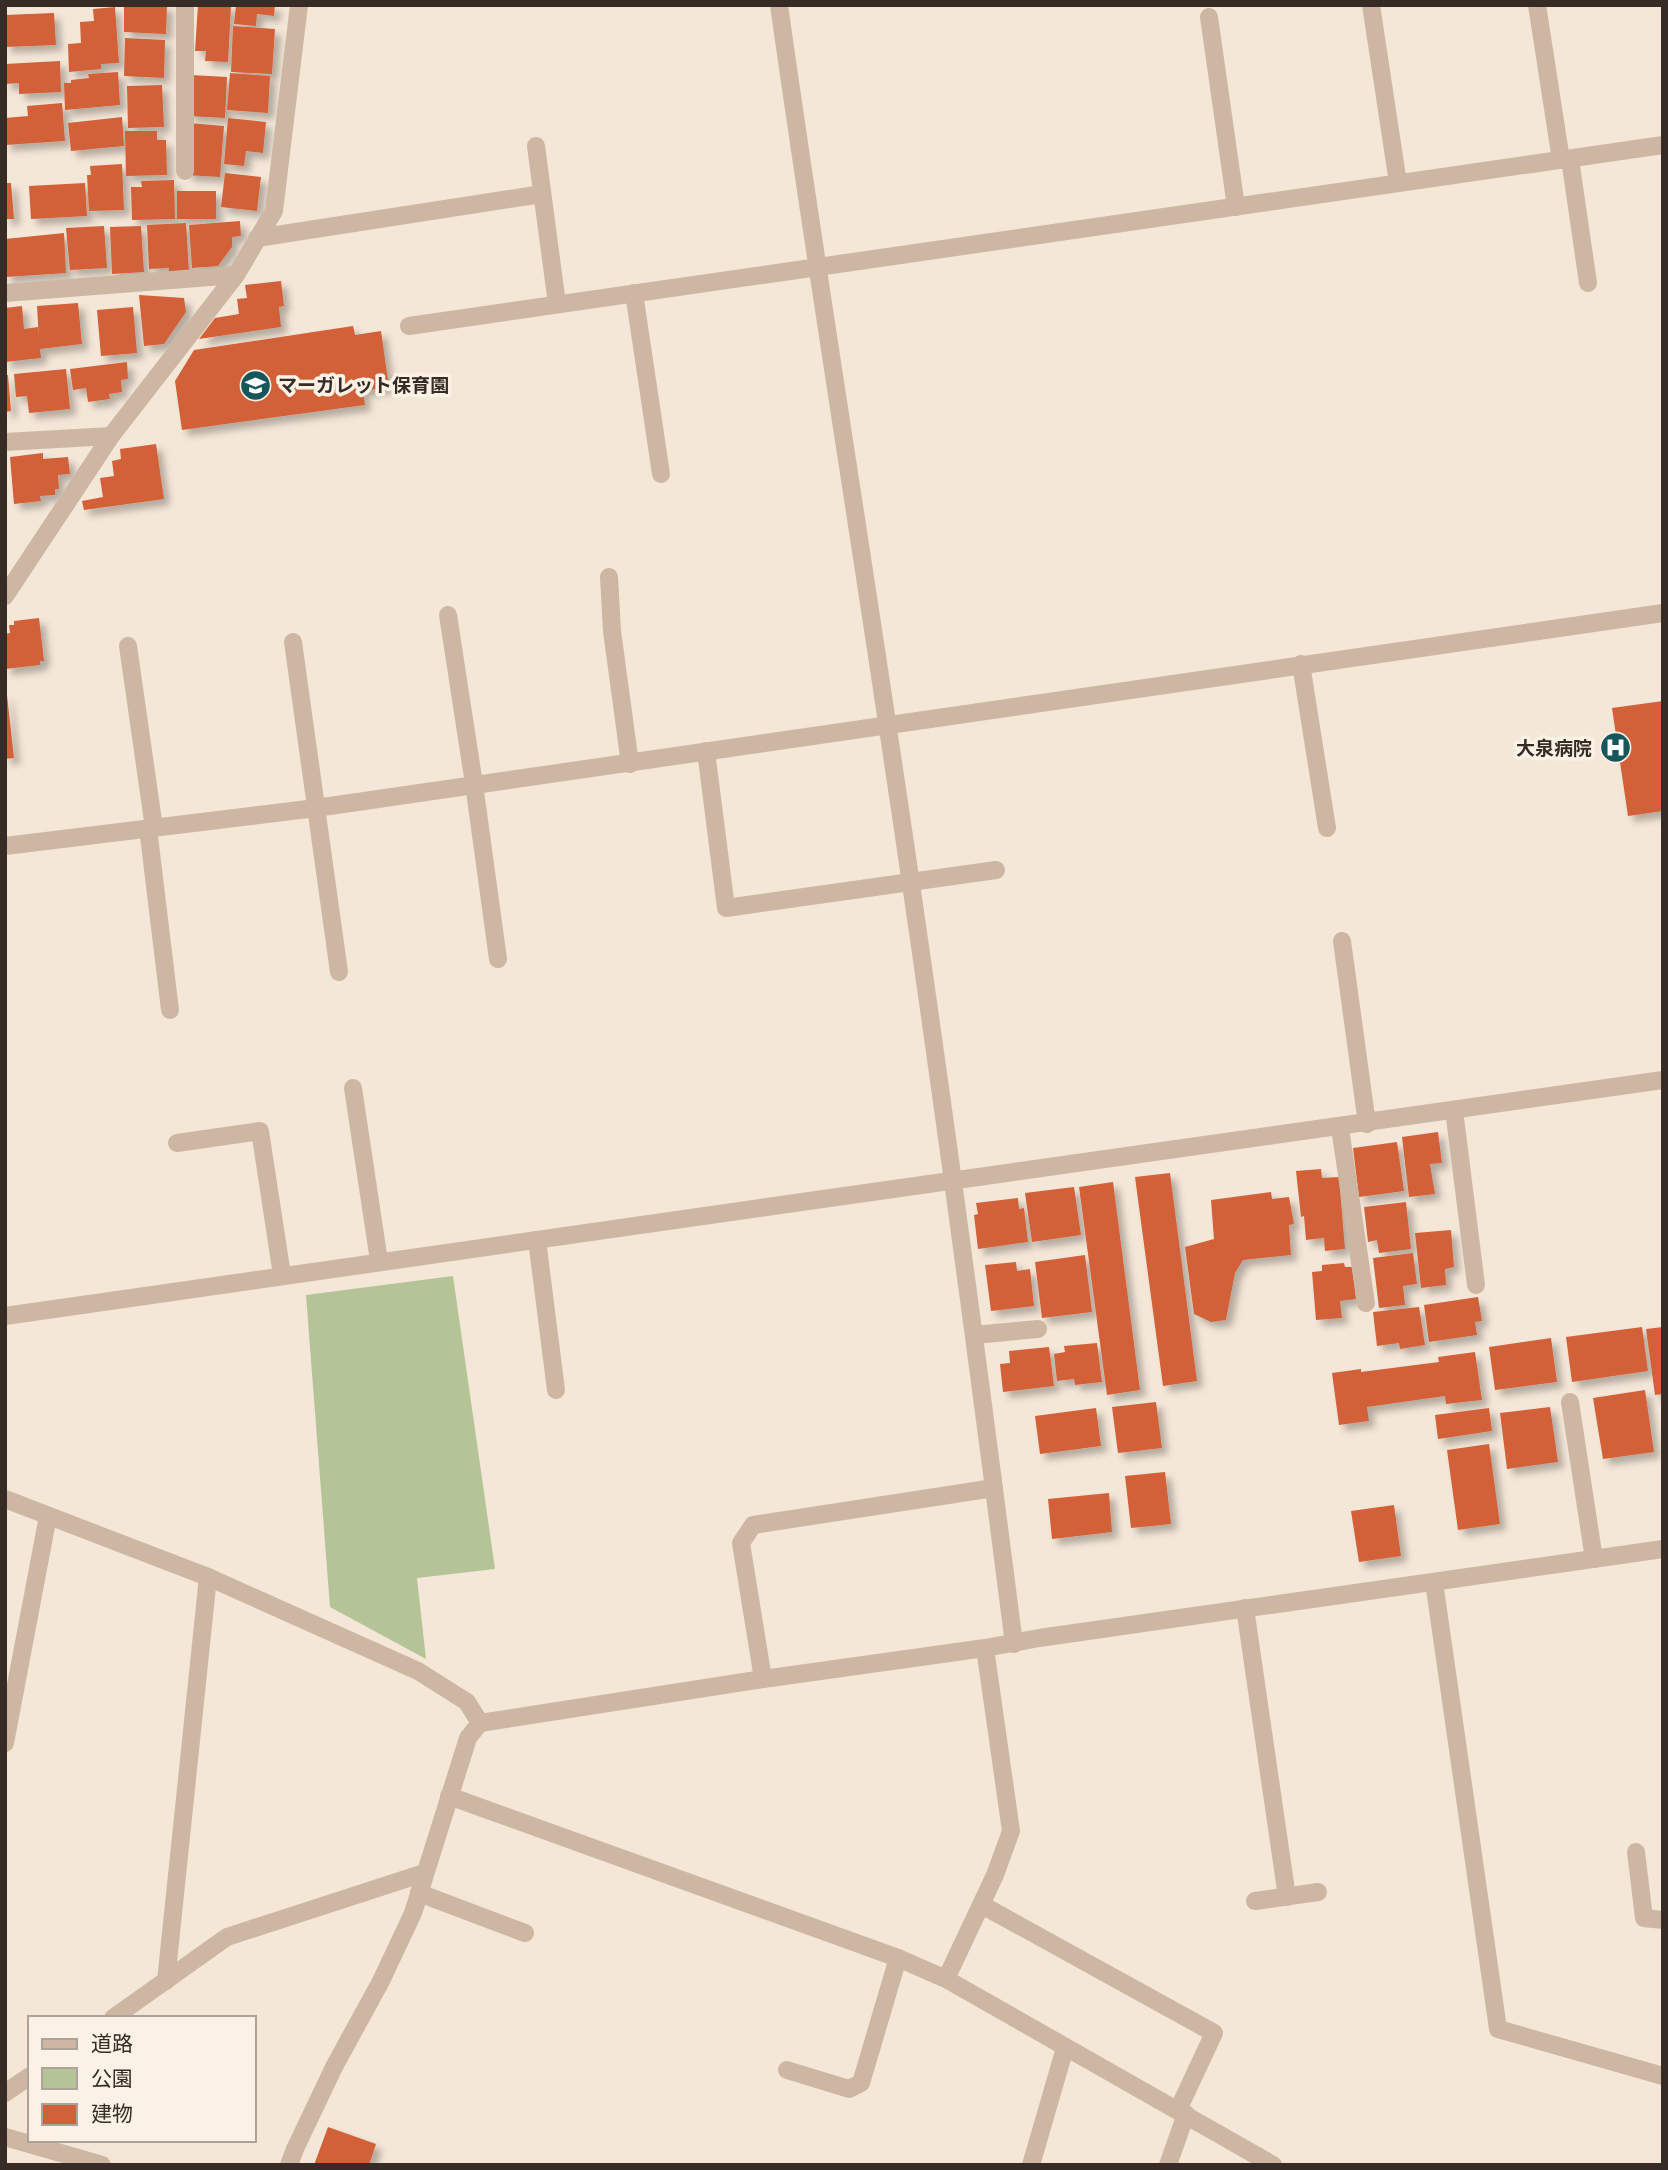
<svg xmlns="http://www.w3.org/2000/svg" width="1668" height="2170" viewBox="0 0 1668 2170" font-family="Figtree,'Noto Sans JP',sans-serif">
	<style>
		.green { fill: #b4c497 }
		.building { fill: #d26038; filter: url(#shadow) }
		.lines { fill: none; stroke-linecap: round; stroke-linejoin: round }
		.service { stroke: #cdb7a3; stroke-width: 18 }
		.minor { stroke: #cdb7a3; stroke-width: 18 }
		.labels { text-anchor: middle; stroke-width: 7; stroke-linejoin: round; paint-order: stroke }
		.poi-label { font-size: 19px; font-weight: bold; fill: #372b26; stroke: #fbf1e5; text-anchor: start }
	</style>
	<defs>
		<filter id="shadow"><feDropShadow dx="6" dy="6" stdDeviation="3.5" flood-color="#0004"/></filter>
	</defs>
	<rect width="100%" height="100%" fill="#f4e7d8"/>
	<!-- green -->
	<path class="green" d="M453 1276 495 1569 417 1578 426 1659 330 1607 306 1295Z"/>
	<!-- building -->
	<path class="building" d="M124 5H167L166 34 124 32Z
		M198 5H231L228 62 205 61 206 51H195Z
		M236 5H275L274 16 257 14 256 26 234 24Z
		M115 7 119 63 101 64V69L69 72 68 44 81 43 80 22 94 21 93 9Z
		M54 13 56 45 5 47V15Z
		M233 26 275 29 272 74 231 72Z
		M125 38 165 40 164 78 124 76Z
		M60 61 61 92 19 94V83L5 84V64Z
		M118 72 120 105 65 110 64 83H71V80L89 78 88 74Z
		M230 73 270 76 268 113 227 110Z
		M190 75 227 77 225 118 188 116Z
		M162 85 164 127 128 128 127 86Z
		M62 103 65 141 5 145V118L28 116 27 106Z
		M122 117 124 146 71 151 68 123Z
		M228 118 266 122 263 153 246 151 244 166 224 164Z
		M189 123 224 126 220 177 186 175Z
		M125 131H157V140H166L167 175 126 176Z
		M122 164 124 210 89 211 87 175H91L90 166Z
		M225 173 261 177 257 211 221 207Z
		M174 180 175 219 132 220 131 187H142L141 181Z
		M5 183H11L14 219H5Z
		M85 183 87 216 31 219 29 186Z
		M177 191H216V219H177Z
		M240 221 241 236 232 237V247L218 266 192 268 189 225Z
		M186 223 189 272 169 273V268L149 269 147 225Z
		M104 226 107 268 70 270 66 228Z
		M141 226 144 272 112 274 110 227Z
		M64 233 66 273 5 277V239Z
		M281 281 284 306 279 307 281 327 199 339 215 318 239 314 237 299 247 298 245 285Z
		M139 295 184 298 186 312 164 344 144 346Z
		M78 303 82 344 40 349 41 358 5 362V308L22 306 24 329 38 327 39 341 37 306Z
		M133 307 137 353 101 356 97 310Z
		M353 326 355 335 381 331 389 387 363 391 365 405 182 430 175 381 194 350Z
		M127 362 128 379 121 380 122 392 109 394 110 399 88 402 86 388 73 390 70 369Z
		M66 369 70 409 29 413 27 396 16 397 14 374Z
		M5 375H8L11 411 5 412Z
		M156 444 164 499 84 510 82 501 103 497 100 478 114 476 112 461 121 459 120 449Z
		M43 453V459L68 457 70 474 58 475 59 489H55V495L40 496 41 501 14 504 10 457Z
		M39 618 44 661H40V665L5 669V634L10 633 9 625H14V621Z
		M5 695H7L14 758 5 759Z
		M1663 701V811L1628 816 1612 708Z
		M1438 1132 1442 1163 1430 1164 1435 1194 1409 1197 1402 1137Z
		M1397 1142 1404 1191 1359 1197 1353 1148Z
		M1321 1169 1322 1178 1339 1177 1345 1249 1325 1251 1324 1238 1306 1240 1304 1216 1301 1217 1296 1171Z
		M1170 1173 1197 1381 1163 1386 1135 1177Z
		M1113 1182 1140 1390 1107 1395 1079 1187Z
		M1074 1187 1081 1235 1032 1242 1025 1193Z
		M1271 1192 1272 1199 1289 1197 1294 1224 1289 1225 1291 1255 1243 1260 1235 1273 1226 1320 1211 1322 1194 1314 1185 1247 1214 1239 1211 1200Z
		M1018 1198 1019 1209 1024 1208 1028 1242 978 1249 974 1215 978 1214 976 1203Z
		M1406 1202 1411 1249 1379 1253 1377 1240 1368 1242 1364 1207Z
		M1451 1230 1454 1267 1445 1269 1446 1285 1421 1288 1415 1233Z
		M1413 1253 1417 1284 1403 1286 1405 1305 1379 1308 1373 1258Z
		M1085 1255 1092 1312 1042 1318 1035 1262Z
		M1016 1262 1017 1271 1030 1269 1034 1306 991 1311 985 1265Z
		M1344 1263 1345 1267H1352L1356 1299 1340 1301 1342 1318 1316 1320 1312 1272 1322 1271V1265Z
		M1478 1297 1482 1321 1475 1322 1477 1335 1429 1342 1424 1305Z
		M1419 1307 1425 1345 1400 1349 1399 1343 1377 1346 1373 1312Z
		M1642 1327 1648 1371 1572 1382 1566 1337Z
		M1663 1327V1394L1655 1395 1646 1329Z
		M1551 1338 1557 1382 1495 1390 1489 1347Z
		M1097 1343 1102 1382 1075 1385 1074 1379 1057 1381 1054 1354 1065 1352 1064 1346Z
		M1049 1347 1054 1386 1003 1392 1000 1364 1010 1363 1009 1351Z
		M1475 1352 1482 1400 1446 1404 1445 1396 1367 1407 1369 1421 1339 1425 1332 1373 1361 1369V1372L1439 1362 1438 1357Z
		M1645 1390 1654 1452 1603 1459 1593 1398Z
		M1156 1402 1162 1448 1118 1453 1112 1407Z
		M1550 1407 1558 1462 1507 1469 1500 1413Z
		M1096 1408 1101 1446 1040 1454 1035 1416Z
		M1489 1408 1492 1431 1438 1439 1435 1415Z
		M1489 1444 1500 1524 1458 1530 1447 1450Z
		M1165 1472 1171 1524 1131 1528 1125 1476Z
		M1109 1493 1112 1532 1052 1539 1048 1499Z
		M1394 1505 1401 1556 1359 1562 1351 1511Z
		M328 2127 376 2144 369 2165H314Z"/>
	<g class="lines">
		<!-- service -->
		<path class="service" d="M1209 17 1236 207
			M1570 159 1588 283
			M185 171V5
			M5 293 236 275
			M634 293 661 474
			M5 442 111 436
			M609 577 612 631 630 764
			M448 615 474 784 498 959
			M293 642 339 972
			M128 646 154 828
			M1301 664 1327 828
			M706 751 726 908 996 870
			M148 828 170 1010
			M1342 941 1367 1124
			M353 1088 379 1261
			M1454 1110 1476 1285
			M1340 1128 1366 1303
			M177 1143 260 1131 282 1275
			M537 1240 556 1390
			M974 1335 1038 1329
			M1570 1402 1594 1559
			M1434 1582 1498 2029 1663 2076
			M1245 1608 1287 1897
			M763 1679 741 1543 753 1525 994 1488
			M5 1743 48 1516
			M1636 1852 1644 1918 1663 1920
			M419 1893 525 1933
			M1255 1901 1318 1892
			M982 1905 1214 2033 1178 2110
			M166 1981 208 1577
			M787 2070 849 2089 861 2083 898 1958
			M5 2137 102 2165
			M1031 2165 1065 2048
			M1168 2165 1186 2114"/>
		<!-- minor -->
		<path class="minor" d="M779 5C813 247 852 488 888 729 934 1033 975 1338 1014 1644
			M1371 5 1398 183
			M1537 5 1561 160
			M536 146 557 304
			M257 238 542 194
			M409 326 1663 145
			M5 596 111 436 236 275 274 211 299 5
			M5 846 316 808 1663 613
			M5 1316C557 1234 1111 1161 1663 1080
			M5 1499 208 1577 418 1671 467 1702 480 1723
			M449 1796 898 1958 946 1979 1273 2165
			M946 1979 995 1875 1011 1831 985 1648
			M113 2018 227 1937 424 1873
			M5 2093 30 2076
			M289 2165 295 2149 334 2067 381 1981 413 1913 468 1738 480 1723 763 1679 985 1648 1039 1638 1663 1549"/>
	</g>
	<!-- icons -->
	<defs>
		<symbol id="school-disc" viewBox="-11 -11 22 22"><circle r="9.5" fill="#17575c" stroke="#fbf1e5"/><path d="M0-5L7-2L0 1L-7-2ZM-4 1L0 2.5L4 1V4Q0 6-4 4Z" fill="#fff"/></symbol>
		<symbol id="hospital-disc" viewBox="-11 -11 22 22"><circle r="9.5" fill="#17575c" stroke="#fbf1e5"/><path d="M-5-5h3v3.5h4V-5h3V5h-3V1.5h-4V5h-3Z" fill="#fff"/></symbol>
	</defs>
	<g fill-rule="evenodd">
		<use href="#school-disc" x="238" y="368" width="35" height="35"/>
		<use href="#hospital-disc" x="1598" y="730" width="35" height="35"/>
	</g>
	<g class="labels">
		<!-- poi labels -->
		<g class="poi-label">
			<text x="278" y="392">マーガレット保育園</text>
			<text x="1592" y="755" text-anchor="end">大泉病院</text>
		</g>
	</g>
	<!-- border -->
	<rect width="1668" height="2170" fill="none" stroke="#372b26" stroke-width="14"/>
	<!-- legend -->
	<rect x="28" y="2016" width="228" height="126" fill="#fbf1e5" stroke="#ada299" stroke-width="2"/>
	<rect x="42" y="2039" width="35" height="10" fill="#cdb7a3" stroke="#ada299" stroke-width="2"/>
	<text x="91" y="2051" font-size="21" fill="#372b26">道路</text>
	<rect x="42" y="2068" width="35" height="21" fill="#b4c497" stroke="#ada299" stroke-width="2"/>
	<text x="91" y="2086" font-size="21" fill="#372b26">公園</text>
	<rect x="42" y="2104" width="35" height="21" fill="#d26038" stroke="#ada299" stroke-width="2"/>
	<text x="91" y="2121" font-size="21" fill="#372b26">建物</text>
</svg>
